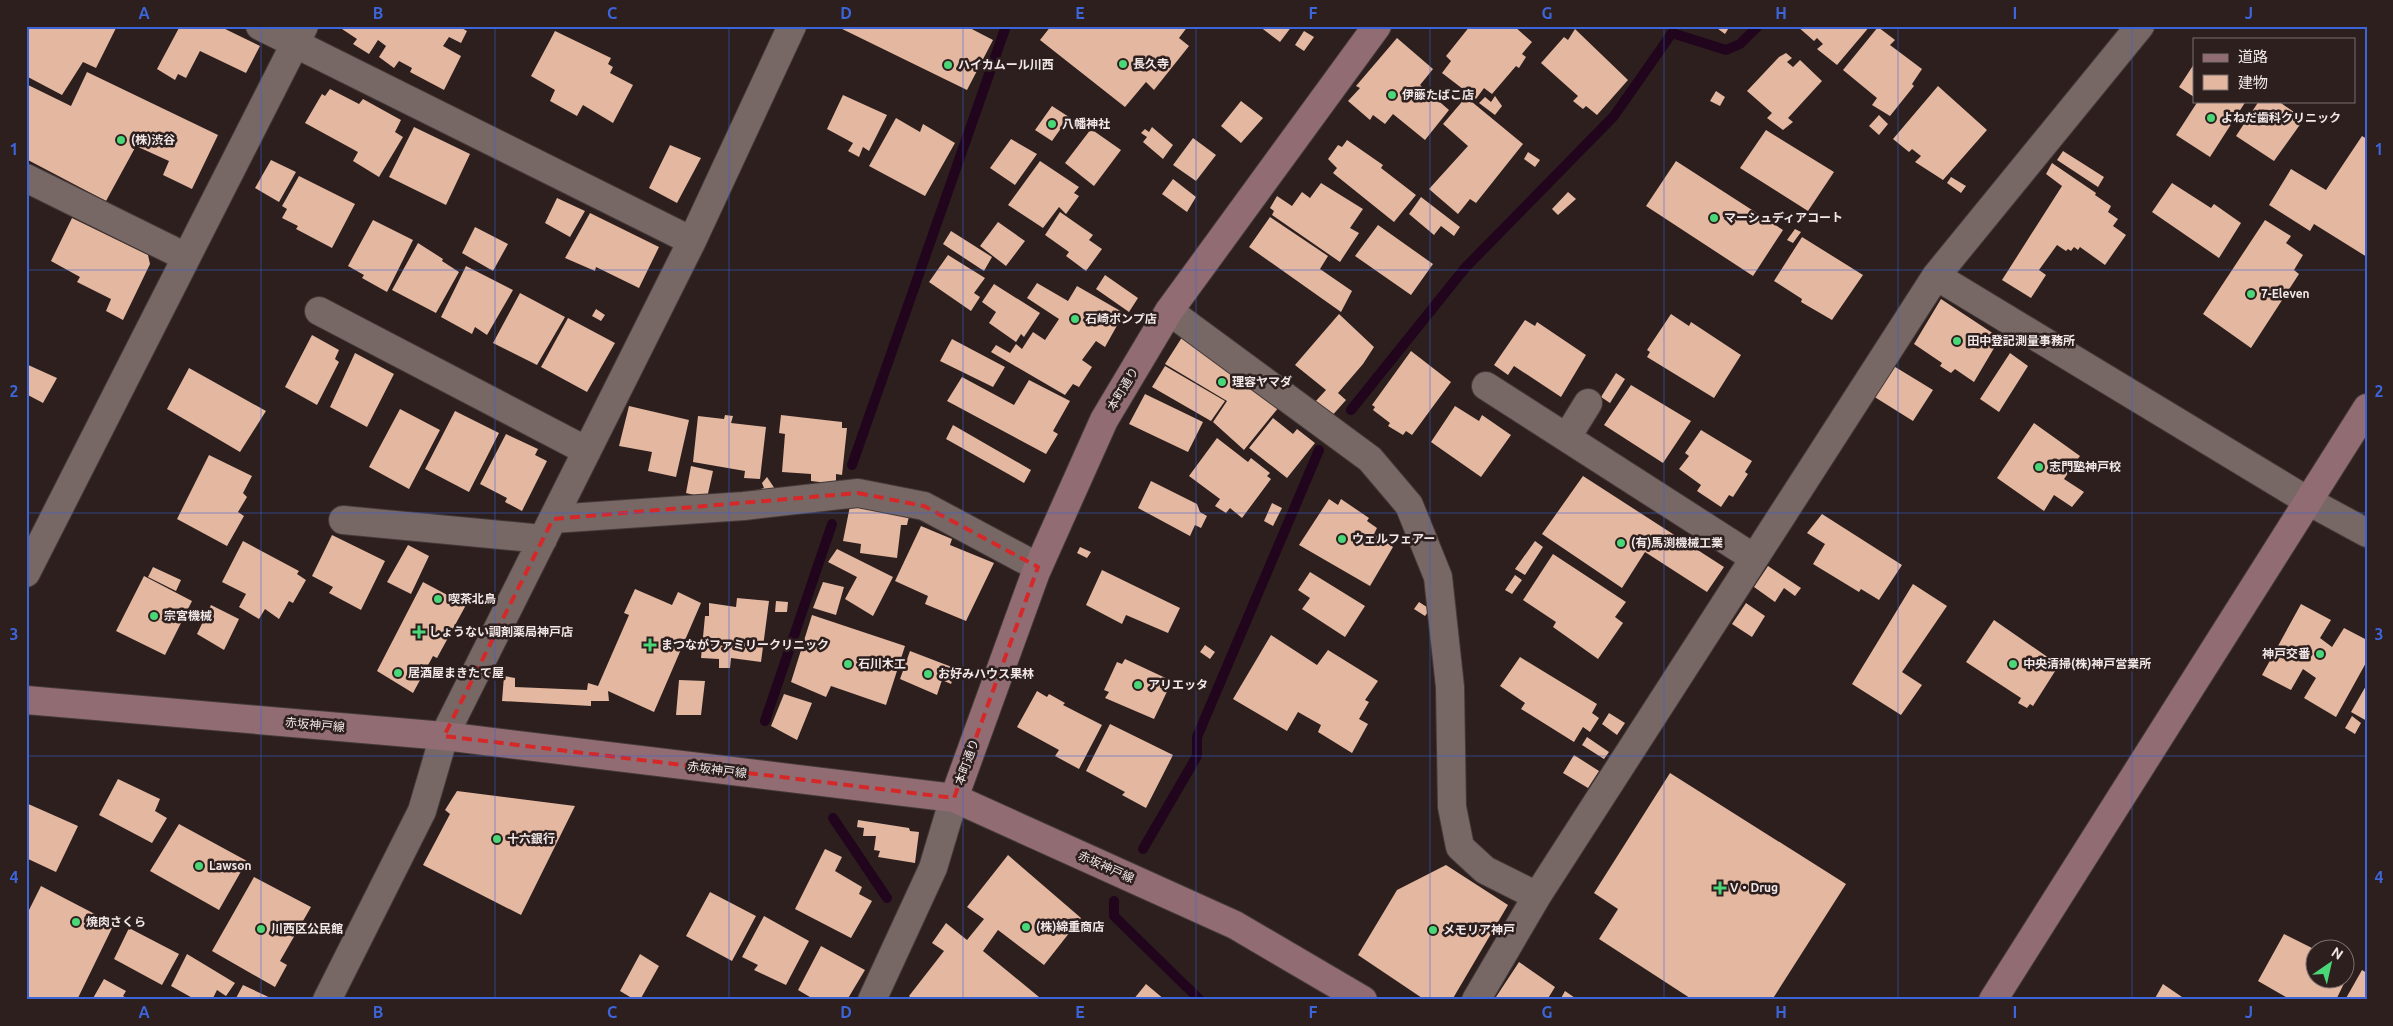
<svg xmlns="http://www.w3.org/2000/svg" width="2393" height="1026" viewBox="0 0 2393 1026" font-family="Ubuntu,'Noto Sans JP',sans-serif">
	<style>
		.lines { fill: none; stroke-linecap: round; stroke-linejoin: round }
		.stream { stroke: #21051d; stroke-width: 10 }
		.building { fill: #e4b7a0 }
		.street-casing { stroke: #453a39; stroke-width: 30 }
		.secondary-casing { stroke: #453a39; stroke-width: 30 }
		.street { stroke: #776765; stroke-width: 28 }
		.secondary { stroke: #916c73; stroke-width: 28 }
		.marked { fill: none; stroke: #d62828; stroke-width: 4; stroke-dasharray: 10 6; stroke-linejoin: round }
		.grid { fill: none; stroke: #3d65da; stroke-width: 1; stroke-opacity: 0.55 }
		.poi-dot { fill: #4ad778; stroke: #2c1f1e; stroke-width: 2 }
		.labels { text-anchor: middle; stroke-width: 5; stroke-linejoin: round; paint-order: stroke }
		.poi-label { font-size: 12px; font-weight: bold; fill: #f2e8e8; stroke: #2c1f1e; text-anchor: start }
		.street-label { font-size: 12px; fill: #f2e8e8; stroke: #2c1f1e }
		.neatline { fill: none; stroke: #3d65da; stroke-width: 2 }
		.grid-label { font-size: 16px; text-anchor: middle; font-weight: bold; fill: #3d65da }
	</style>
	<rect width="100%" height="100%" fill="#2c1f1e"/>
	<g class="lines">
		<!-- stream -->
		<path class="stream" d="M1351 410 1465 268 1614 116 1672 33 1726 50 1740 44 1758 26
			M852 465 1006 26
			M765 721 832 524
			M833 818 887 898
			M1143 849 1197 756V737L1319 450
			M1114 901V916L1200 1000"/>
	</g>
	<!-- building -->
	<path class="building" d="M26 26H117L96 68 83 62 62 95 26 76Z
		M180 26H219L260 46 246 73 200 51 186 78 178 74 175 80 157 69Z
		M343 26H458L467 31 461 43 449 37 443 46 461 56 444 90 410 72 412 68 399 61 394 68 379 57 386 46 378 40 369 54 353 44 357 39 342 29Z
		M836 26H966L993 40 967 90Z
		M1051 26H1188L1179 38 1189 46 1154 90 1146 82 1125 107 1040 40Z
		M1259 26H1292L1280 42Z
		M1470 26H1514L1532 42 1522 54 1526 57 1519 68 1516 66 1492 94 1484 88 1476 99 1442 73 1451 61 1446 56Z
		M1714 26H1730L1725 34Z
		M1797 26H1870L1837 65 1817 49 1823 44 1817 38 1814 41Z
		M1878 27 1895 40 1890 45 1922 69 1912 84 1914 86 1890 116 1872 105 1877 98 1843 70Z
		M1575 29 1628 80 1597 115 1586 106 1583 109 1573 101 1578 96 1541 63 1564 37 1568 40Z
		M555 31 611 58 608 64 613 67 610 73 633 85 613 123 583 105 577 116 550 101 555 90 531 76Z
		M1304 31 1314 37 1304 51 1295 45Z
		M1397 38 1433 69 1420 85 1449 110 1425 140 1393 114 1385 124 1373 115 1370 120 1348 101 1360 88 1356 86Z
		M1786 53 1792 58 1787 62 1793 67 1800 60 1822 81 1788 118 1793 122 1783 130 1767 118 1772 113 1747 91 1779 57Z
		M2194 64V97L2179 87Z
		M87 72 218 135 192 189 163 175 169 161 136 146 106 201 26 159V84L71 106Z
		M1938 86 1987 130 1943 180 1915 162 1921 156 1912 149 1909 152 1893 139Z
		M330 89 359 104 363 99 401 120 395 132 403 137 379 177 353 161 358 152 305 123 322 94 325 96Z
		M1716 91 1725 97 1720 106 1710 101Z
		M843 95 887 115 869 151 863 147 859 157 848 151 853 143 827 129Z
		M1495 96 1502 106 1495 115 1479 103 1485 97 1491 102Z
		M1466 97 1523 144 1476 203 1470 199 1458 214 1429 189 1468 146 1443 124Z
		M1241 101 1263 118 1241 143 1221 126Z
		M2198 101H2246L2210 157 2176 135Z
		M2259 101H2278L2304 119 2274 161 2236 136Z
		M1052 106 1069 117 1052 141 1035 130Z
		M1879 115 1888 124 1879 135 1869 126Z
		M896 118 920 132 923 124 955 143 925 196 869 166Z
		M414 127 470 154 446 205 389 177Z
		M1152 127 1173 145 1163 159 1143 142 1147 137 1141 133 1145 129 1149 132Z
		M1091 129 1121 150 1094 186 1065 163Z
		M1766 130 1834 172 1808 211 1740 168Z
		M2362 136 2367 139V257L2314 224 2310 231 2269 205 2291 169 2326 190Z
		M1193 138 1216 155 1196 181 1173 165Z
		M1011 139 1037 154 1015 185 990 168Z
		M1347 140 1383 165 1381 168 1416 195 1394 222 1333 173 1337 168 1328 159 1338 145 1342 147Z
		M670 145 701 158 677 203 649 188Z
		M2063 151 2104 177 2098 187 2057 160Z
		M1528 152 1540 160 1535 167 1524 159Z
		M271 160 296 172 279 202 255 188Z
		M1040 161 1079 187 1074 193 1079 196 1066 214 1059 207 1043 228 1008 205Z
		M1676 161 1783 230 1753 276 1646 206Z
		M2052 163 2096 193 2095 195 2111 206 2108 212 2118 219 2113 226 2126 235 2105 265 2080 247 2078 250 2074 247 2071 251 2068 249 2066 251 2057 245 2039 270 2046 275 2031 298 2002 280 2062 186 2046 174Z
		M299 176 355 204 332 248 296 229 298 226 282 218 287 209 282 206Z
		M1951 177 1966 186 1961 193 1947 183Z
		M1173 179 1196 197 1187 212 1162 194Z
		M1321 183 1363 209 1350 228 1359 233 1340 262 1272 215 1274 211 1270 208 1277 196 1292 206 1302 192 1310 198Z
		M2172 183 2211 208 2214 204 2241 223 2219 258 2152 212Z
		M1568 192 1576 199 1558 215 1552 209Z
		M1421 197 1460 227 1454 236 1441 226 1434 235 1409 214Z
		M557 198 585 211 570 237 545 223Z
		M1060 212 1093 235 1089 240 1102 249 1086 271 1066 256 1069 252 1045 235Z
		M590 213 659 247 639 288 596 267 595 271 565 258Z
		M1270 217 1328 256 1320 269 1352 291 1341 312 1249 247Z
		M72 218 148 255 150 264 123 320 106 311 111 299 77 282 80 277 51 261Z
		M373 220 413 240 387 292 362 278 364 275 348 266Z
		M2265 220 2291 236 2286 243 2303 255 2294 270 2299 274 2251 348 2203 314Z
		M998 222 1025 241 1006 266 980 246Z
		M1378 225 1433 264 1411 295 1355 256Z
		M475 227 508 244 493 271 462 253Z
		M1795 229 1801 232 1793 243 1787 240Z
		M951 231 992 257 984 271 943 244Z
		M1802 237 1863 275 1832 320 1801 302 1802 299 1774 281Z
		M418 243 443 259 442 261 459 272 436 313 392 290Z
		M948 255 985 278 974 293 980 297 971 311 929 282Z
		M466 266 513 290 487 335 475 327 472 334 441 317Z
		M1105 275 1138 298 1129 312 1096 289Z
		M1037 283 1068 301 1077 286 1124 313 1105 347 1096 341 1082 360 1092 367 1079 387 1073 384 1065 395 991 352 996 345 1010 353 1016 344 1022 349 1033 332 1045 340 1059 319 1027 298Z
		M994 284 1040 313 1024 337 1021 334 1016 342 989 323 996 312 982 302Z
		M520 293 565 317 537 365 493 343Z
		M1941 299 2000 338 1974 382 1955 369 1951 373 1940 366 1942 363 1914 344Z
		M596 309 605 315 601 321 592 316Z
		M1339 314 1374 347 1363 364 1338 393 1346 400 1330 418 1314 403 1326 390 1295 365Z
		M1671 314 1689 326 1691 322 1741 355 1714 398 1647 357 1650 352 1647 350Z
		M568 318 615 343 587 392 541 367Z
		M1525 320 1535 326 1537 322 1586 355 1561 397 1514 366 1508 375 1494 365Z
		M1186 331 1279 407 1244 450 1213 422 1227 401 1165 364Z
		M312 335 339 350 335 359 339 362 317 405 285 387Z
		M952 339 1005 367 993 387 940 361Z
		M1411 351 1451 382 1412 435 1406 431 1403 435 1388 426 1390 423 1373 410 1375 407 1372 405Z
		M355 353 394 374 367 427 330 407Z
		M2010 353 2028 366 1999 412 1980 399Z
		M26 364 57 378 43 403 26 394Z
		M1892 365 1933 390 1913 421 1873 396Z
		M1165 366 1225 401 1211 421 1152 387Z
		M189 368 266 411 240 452 167 409Z
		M1616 373 1625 379 1610 403 1601 397Z
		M962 377 1014 405 1029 380 1070 401 1053 431 1058 434 1046 454 947 401Z
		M1631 385 1691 421 1663 463 1604 425Z
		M1145 394 1203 422 1188 452 1129 424Z
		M629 406 689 420 676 477 648 471 652 452 619 446Z
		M1455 406 1479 421 1482 415 1511 435 1481 477 1431 442Z
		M400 409 440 430 409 489 369 467Z
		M455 411 499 433 469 492 425 469Z
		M725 415 733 416 731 423 766 427 760 479 744 478 745 471 693 462 698 416 724 419Z
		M781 415 842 422V428H847L842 475 836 474V484L811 481V474L782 472 785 434 779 433Z
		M1273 418 1293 434 1297 429 1315 443 1287 478 1249 448Z
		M2034 423 2080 456 2064 479 2084 492 2072 507 2054 495 2044 511 1997 478Z
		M953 425 1031 470 1024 483 946 439Z
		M1701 430 1752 461 1745 472 1748 474 1733 497 1729 495 1721 507 1697 491 1701 485 1679 469 1689 456 1685 453Z
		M506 434 538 449 535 455 547 461 522 511 505 502 507 498 480 484Z
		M1217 438 1248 462 1251 458 1270 473 1267 476 1271 479 1242 518 1230 508 1226 513 1215 506 1220 499 1189 476Z
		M209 455 252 476 243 493 247 497 238 512 244 516 227 546 177 519Z
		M691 466 713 471 707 498 686 493Z
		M1583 476 1724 567 1707 592 1645 552 1622 588 1542 534Z
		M767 477 777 492 759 495 757 490 764 488 762 483Z
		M1151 481 1197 504 1200 512 1207 516 1201 528 1195 525 1190 536 1138 508Z
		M1329 499 1338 505 1341 499 1369 518 1367 521 1377 528 1374 534 1393 547 1370 586 1299 545Z
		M1272 503 1282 508 1273 526 1264 521Z
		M850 506 910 512 907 525H901L897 558 860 553 861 544 843 541Z
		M1822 514 1902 565 1879 600 1861 589 1859 592 1813 564 1825 544 1807 533Z
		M921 526 952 539 950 545 994 563 966 621 925 604 928 596 895 581Z
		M332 535 385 561 361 610 329 593 333 587 312 576Z
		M243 541 299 571 297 574 306 580 293 603 289 601 279 619 265 609 259 619 239 607 246 594 222 582Z
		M1535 541 1543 547 1525 575 1515 569Z
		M408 545 429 556 411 594 387 582Z
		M1080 547 1091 552 1087 558 1077 553Z
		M837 549 893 577 873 616 845 599 857 577 828 562Z
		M1553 554 1626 602 1615 617 1623 623 1598 659 1553 627 1556 622 1523 600Z
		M1768 566 1801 588 1795 596 1784 588 1775 602 1754 587Z
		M153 567 181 580 176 591 148 577Z
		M1102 570 1180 608 1168 633 1126 615 1122 624 1086 605Z
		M1310 572 1365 606 1345 637 1302 609 1310 598 1298 590Z
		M1515 575 1522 580 1512 594 1505 590Z
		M144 576 192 601 165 655 116 631Z
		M423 582 466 605 437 658 433 656 413 693 377 671Z
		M823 582 844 587 836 615 813 608Z
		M1913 584 1947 606 1902 672 1922 685 1901 715 1852 684Z
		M635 589 672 605 678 592 701 603 654 712 608 691 609 701H591V706L502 701 504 676 515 678V687L587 690 588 683 598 686 629 615 624 613Z
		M737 598 769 601 761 662 731 658 730 668H719V659L701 658 705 616H709V603L736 607Z
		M776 601 788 602 787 612H775Z
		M1419 602 1430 609 1425 616 1414 609Z
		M1746 603 1765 616 1752 637 1732 624Z
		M2301 604 2331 620 2320 638 2332 647 2344 628 2367 640V661L2336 717 2304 698 2316 678 2303 669 2291 690 2262 675Z
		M211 605 239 619 224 650 197 634Z
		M812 615 905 646 886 705 831 686 826 697 791 682Z
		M1994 620 2059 665 2033 706 2030 704 2027 708 2018 703 2021 698 1966 662Z
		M1271 635 1317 665 1328 650 1378 681 1365 700 1369 702 1359 719 1368 724 1352 753 1318 732 1321 725 1298 712 1287 731 1233 699Z
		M1205 645 1215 652 1210 659 1200 652Z
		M910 651 957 669 951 684 942 680 937 695 900 679Z
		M1520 657 1597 704 1592 713 1599 718 1590 732 1583 727 1574 742 1521 709 1525 703 1500 686Z
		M1125 659 1172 681 1154 719 1105 698 1109 692 1104 690 1117 662 1122 664Z
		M679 680 705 681 701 715H676Z
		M2367 684V721L2351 712Z
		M1037 691 1047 697 1049 694 1065 703 1063 705 1102 725 1079 769 1055 756 1059 750 1017 727Z
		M784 694 812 703 797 740 771 726Z
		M1609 713 1625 723 1617 735 1602 724Z
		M2352 716 2361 723 2355 734 2345 728Z
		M1110 724 1173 755 1146 808 1122 795 1125 792 1086 771Z
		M1587 737 1609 752 1604 759 1582 745Z
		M1574 755 1599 771 1588 788 1563 773Z
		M1670 773 1846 884 1772 1000H1693L1599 939 1618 909 1594 893Z
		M118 779 160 799 155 811 167 818 152 843 99 815Z
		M457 791 575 806 521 915 423 865 450 814 445 810Z
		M26 803 78 826 56 872 26 858Z
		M858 820 909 828 910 831 919 832 915 863 878 857 880 851 874 850 876 836H863L864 828 857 827Z
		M179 824 247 861 219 910 150 871Z
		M825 849 842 857 835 871 862 887 859 894 872 901 851 938 795 909Z
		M1008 855 1081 918 1044 965 998 930 983 951 1039 997 1036 1000H913L909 996 944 951 932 943 946 923 967 940 984 919 967 907Z
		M1446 865 1508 905 1452 1000H1425L1358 955 1397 890Z
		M254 877 311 907 280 961 287 965 275 987 212 951Z
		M41 886 114 924 77 1000H26V916Z
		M710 892 756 916 732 961 686 936Z
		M764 916 809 941 786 985 754 970 758 965 742 957Z
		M129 928 179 954 162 985 114 959Z
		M2284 934 2316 950V978H2346V966L2351 969 2336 1000H2291L2258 981Z
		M821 946 865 970 847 1000H815L798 990Z
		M187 954 235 983 226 996 217 990 212 1000H196L171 986Z
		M640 954 659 966 640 1000H635L620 991Z
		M1519 962 1555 987 1547 1000H1494Z
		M2362 970 2367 973V1000H2345Z
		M104 979 126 991 123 996 130 1000H92Z
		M1146 984 1165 1000H1133Z
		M2163 984 2182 997 2180 1000H2154Z
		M243 985 275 1000H235Z
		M1565 991 1578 1000H1560Z"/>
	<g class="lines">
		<defs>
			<path id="street" d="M260 26 692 241
				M26 178 186 257
				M1936 276 2308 501 2367 533
				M319 311 587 451
				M1169 311 1370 459 1409 505 1438 577 1450 687 1452 807 1460 847 1485 870 1537 896
				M1486 386 1754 558
				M1567 437 1588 403
				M553 519 744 506 858 493 924 506 1038 567
				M343 520 543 539
				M26 573 304 26
				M327 1000 422 811 444 736 692 241 792 26
				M872 1000 933 868 954 798
				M1476 1000 1537 896 1936 276 2140 26"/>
			<path id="secondary" d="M26 700 444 736 954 798 1235 925 1363 1000
				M954 798 1036 572 1104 420 1169 311 1377 26
				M1993 1000 2367 408"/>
		</defs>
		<!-- street casing -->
		<use href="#street" class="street-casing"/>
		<!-- secondary casing -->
		<use href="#secondary" class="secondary-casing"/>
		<!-- street -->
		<use href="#street" class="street"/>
		<!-- secondary -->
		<use href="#secondary" class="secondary"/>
	</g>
	<!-- marked area -->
	<path class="marked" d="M858 493 924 506 1038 567 954 798 444 736 553 519Z"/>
	<!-- grid -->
	<path class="grid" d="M261 26V1000M495 26V1000M729 26V1000M963 26V1000M1196 26V1000M1430 26V1000M1664 26V1000M1898 26V1000M2132 26V1000M26 270H2367M26 513H2367M26 756H2367"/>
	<!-- markers -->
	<g class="poi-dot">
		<circle cx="1123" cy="64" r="5"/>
		<circle cx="948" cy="65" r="5"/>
		<circle cx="1392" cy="95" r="5"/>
		<circle cx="2211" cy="118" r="5"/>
		<circle cx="1052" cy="124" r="5"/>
		<circle cx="121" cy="140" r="5"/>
		<circle cx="1714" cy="218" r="5"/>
		<circle cx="2251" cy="294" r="5"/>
		<circle cx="1075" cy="319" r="5"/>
		<circle cx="1957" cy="341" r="5"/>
		<circle cx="1222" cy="382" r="5"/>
		<circle cx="2039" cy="467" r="5"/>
		<circle cx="1342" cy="539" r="5"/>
		<circle cx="1621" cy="543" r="5"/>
		<circle cx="438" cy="599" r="5"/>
		<circle cx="154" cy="616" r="5"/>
		<path d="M416.5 624.5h5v5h5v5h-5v5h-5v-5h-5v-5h5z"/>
		<path d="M647.5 637.5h5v5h5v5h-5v5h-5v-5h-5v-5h5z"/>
		<circle cx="2320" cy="654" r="5"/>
		<circle cx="848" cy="664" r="5"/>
		<circle cx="2013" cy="664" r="5"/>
		<circle cx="398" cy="673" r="5"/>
		<circle cx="928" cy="674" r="5"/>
		<circle cx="1138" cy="685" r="5"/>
		<circle cx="497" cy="839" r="5"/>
		<circle cx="199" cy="866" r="5"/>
		<path d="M1717.5 880.5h5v5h5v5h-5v5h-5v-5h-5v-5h5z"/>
		<circle cx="76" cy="922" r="5"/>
		<circle cx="1026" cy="927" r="5"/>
		<circle cx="261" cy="929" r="5"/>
		<circle cx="1433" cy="930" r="5"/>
	</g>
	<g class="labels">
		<!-- poi labels -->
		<g class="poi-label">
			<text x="1133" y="68">長久寺</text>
			<text x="958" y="69">ハイカムール川西</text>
			<text x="1402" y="99">伊藤たばこ店</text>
			<text x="2221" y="122">よねだ歯科クリニック</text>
			<text x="1062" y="128">八幡神社</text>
			<text x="131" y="144">(株)渋谷</text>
			<text x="1724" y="222">マーシュディアコート</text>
			<text x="2261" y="298">7-Eleven</text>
			<text x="1085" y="323">石崎ポンプ店</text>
			<text x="1967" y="345">田中登記測量事務所</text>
			<text x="1232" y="386">理容ヤマダ</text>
			<text x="2049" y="471">志門塾神戸校</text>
			<text x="1352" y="543">ウェルフェアー</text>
			<text x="1631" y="547">(有)馬渕機械工業</text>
			<text x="448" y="603">喫茶北鳥</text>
			<text x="164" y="620">宗宮機械</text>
			<text x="429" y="636">しょうない調剤薬局神戸店</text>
			<text x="661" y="649">まつながファミリークリニック</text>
			<text x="2310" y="658" text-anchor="end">神戸交番</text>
			<text x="858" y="668">石川木工</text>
			<text x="2023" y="668">中央清掃(株)神戸営業所</text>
			<text x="408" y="677">居酒屋まきたて屋</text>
			<text x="938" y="678">お好みハウス果林</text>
			<text x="1148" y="689">アリエッタ</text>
			<text x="507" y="843">十六銀行</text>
			<text x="209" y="870">Lawson</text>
			<text x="1730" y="892">V・Drug</text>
			<text x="86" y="926">焼肉さくら</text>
			<text x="1036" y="931">(株)綿重商店</text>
			<text x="271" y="933">川西区公民館</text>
			<text x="1443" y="934">メモリア神戸</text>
		</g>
		<!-- street labels -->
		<g class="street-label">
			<text transform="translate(1123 389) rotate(-59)" y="4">本町通り</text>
			<text transform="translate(315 725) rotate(5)" y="4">赤坂神戸線</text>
			<text transform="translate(967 762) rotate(-70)" y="4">本町通り</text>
			<text transform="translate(717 770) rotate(7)" y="4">赤坂神戸線</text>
			<text transform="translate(1106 867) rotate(24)" y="4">赤坂神戸線</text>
		</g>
	</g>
	<!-- border -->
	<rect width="2393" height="1026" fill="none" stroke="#2c1f1e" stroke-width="55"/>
	<!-- legend -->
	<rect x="2193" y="38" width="162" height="65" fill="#2c1f1e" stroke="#7b6f6f"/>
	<rect x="2203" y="54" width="25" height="8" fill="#916c73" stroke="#7b6f6f"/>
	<text x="2238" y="62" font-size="15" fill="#f2e8e8">道路</text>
	<rect x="2203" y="75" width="25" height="15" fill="#e4b7a0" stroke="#7b6f6f"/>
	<text x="2238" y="88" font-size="15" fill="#f2e8e8">建物</text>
	<!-- north arrow -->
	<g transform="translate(2330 964) rotate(34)"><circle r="24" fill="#2c1f1e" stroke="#7b6f6f"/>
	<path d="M0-4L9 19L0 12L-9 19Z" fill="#4ad778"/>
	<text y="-8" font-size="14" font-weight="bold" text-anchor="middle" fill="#f2e8e8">N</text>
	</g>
	<rect x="28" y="28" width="2338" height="970" class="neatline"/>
	<g class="grid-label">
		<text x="144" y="19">A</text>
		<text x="378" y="19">B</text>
		<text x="612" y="19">C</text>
		<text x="846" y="19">D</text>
		<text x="1080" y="19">E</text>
		<text x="1313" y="19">F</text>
		<text x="1547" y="19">G</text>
		<text x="1781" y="19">H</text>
		<text x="2015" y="19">I</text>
		<text x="2249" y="19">J</text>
		<text x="14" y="155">1</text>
		<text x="2379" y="155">1</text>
		<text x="14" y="397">2</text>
		<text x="2379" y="397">2</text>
		<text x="14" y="640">3</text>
		<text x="2379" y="640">3</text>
		<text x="14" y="883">4</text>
		<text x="2379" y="883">4</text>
		<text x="144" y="1018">A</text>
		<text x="378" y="1018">B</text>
		<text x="612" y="1018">C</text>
		<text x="846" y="1018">D</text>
		<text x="1080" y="1018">E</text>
		<text x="1313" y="1018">F</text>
		<text x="1547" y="1018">G</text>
		<text x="1781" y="1018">H</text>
		<text x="2015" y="1018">I</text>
		<text x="2249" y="1018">J</text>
	</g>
</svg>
